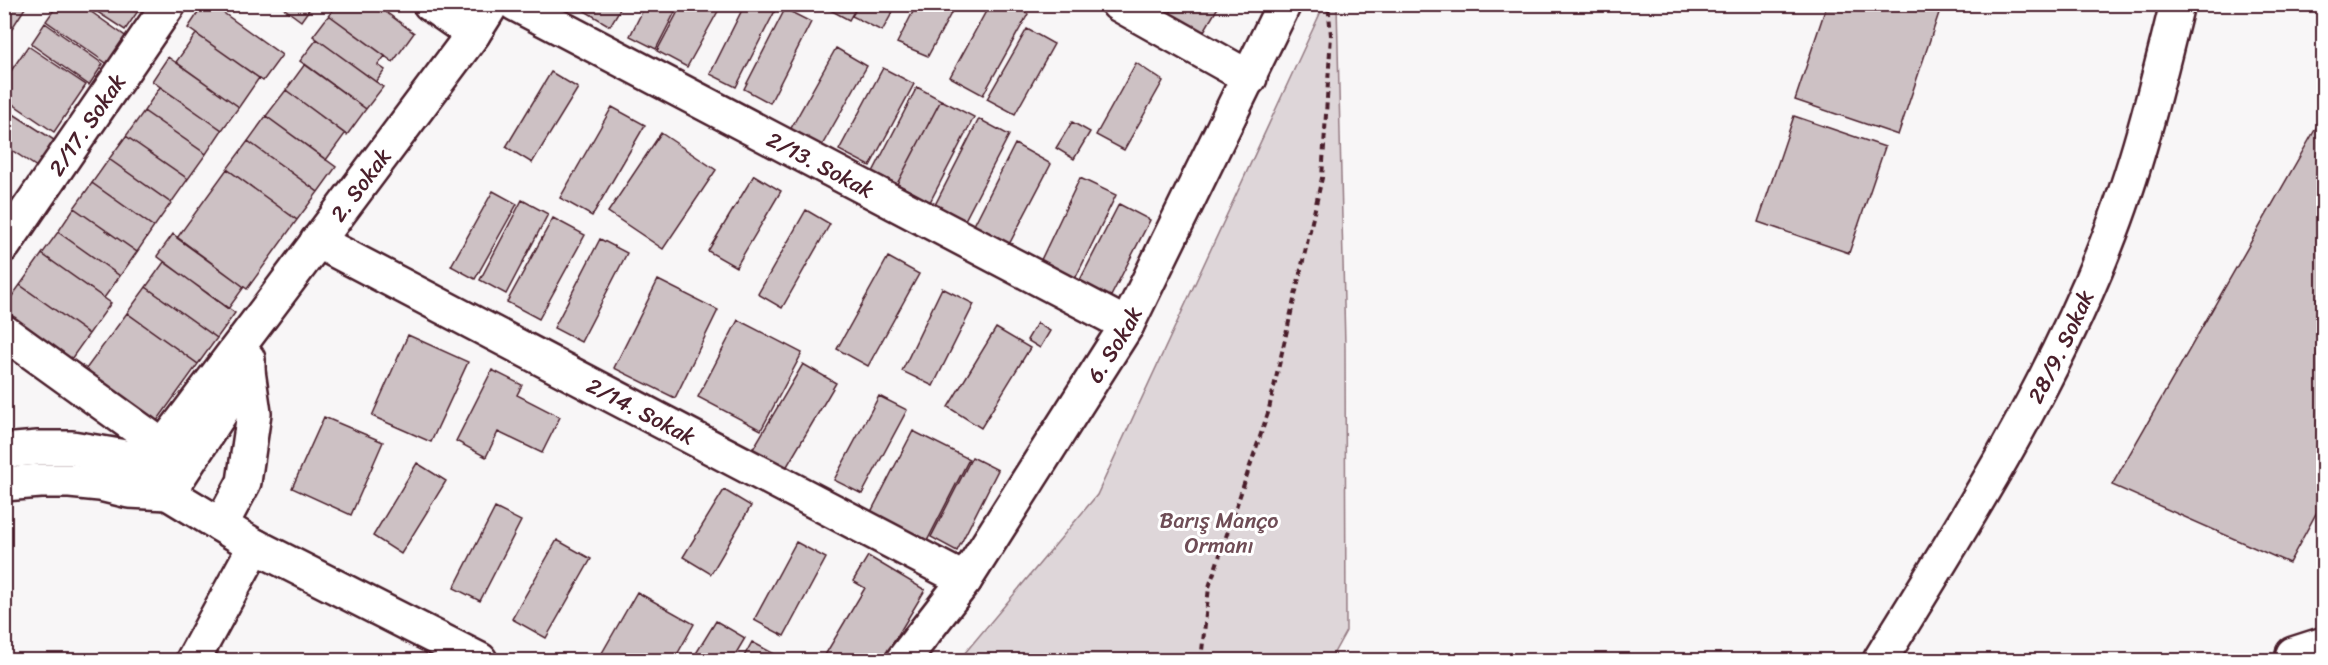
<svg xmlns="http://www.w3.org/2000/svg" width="2328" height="665" viewBox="0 0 2328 665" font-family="Sriracha,sans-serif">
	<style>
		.green { fill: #ded6d9; stroke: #947a82; stroke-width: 1.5 }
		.building { fill: #cdc1c4; stroke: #4a1f2b; stroke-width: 1.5 }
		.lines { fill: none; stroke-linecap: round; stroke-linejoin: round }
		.street-casing { stroke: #4a1f2b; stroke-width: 38 }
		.secondary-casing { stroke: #4a1f2b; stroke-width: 38 }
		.path { stroke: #4a1f2b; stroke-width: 4; stroke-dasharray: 6 4.5; stroke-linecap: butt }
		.street { stroke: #fff; stroke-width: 33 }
		.secondary { stroke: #fff; stroke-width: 33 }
		.labels { text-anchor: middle; stroke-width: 6; stroke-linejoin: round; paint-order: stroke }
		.street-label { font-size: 22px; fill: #4a1f2b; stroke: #fff }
		.park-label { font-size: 22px; fill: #6f4d56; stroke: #fff }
	</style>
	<rect width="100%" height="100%" fill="#f8f6f7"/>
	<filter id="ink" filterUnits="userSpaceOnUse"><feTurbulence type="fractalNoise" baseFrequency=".0167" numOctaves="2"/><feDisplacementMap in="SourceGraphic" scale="12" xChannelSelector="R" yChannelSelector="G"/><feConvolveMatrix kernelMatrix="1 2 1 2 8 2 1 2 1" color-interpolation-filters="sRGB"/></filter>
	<g filter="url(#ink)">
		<!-- green -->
		<path class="green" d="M1324 5H1337L1345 346 1346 631 1330 660H959L1097 495Z"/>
		<!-- building -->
		<path class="building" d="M4 4 27 5 9 33 4 30Z
			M58 4H80L128 38 109 65 46 21Z
			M85 4H127L138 11 125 30Z
			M204 4H211L282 55 263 81 188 28Z
			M278 4H313L301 21Z
			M337 4H375L414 33 393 62 329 15Z
			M573 4H623L610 26Z
			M646 4H679L656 49 630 36Z
			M682 4H722L687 67 657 51Z
			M745 4H772L777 7 736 87 710 74Z
			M819 4H858L849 20Z
			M859 4H897L882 31 852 16Z
			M917 4H956L928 56 897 43Z
			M990 4H1011L1028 14 983 95 950 77Z
			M1175 4H1220L1200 38 1167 19Z
			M1827 4H1942L1898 135 1795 100Z
			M785 9 811 22 770 103 744 89Z
			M329 15 385 56 378 65 385 70 376 82 313 36Z
			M45 23 103 64 89 85 31 44Z
			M1027 29 1054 44 1015 114 987 99Z
			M196 34 259 78 239 107 176 62Z
			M317 39 383 87 366 109 300 61Z
			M28 46 86 85 54 132 4 98V81Z
			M836 48 867 66 821 147 790 130Z
			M168 57 239 107 222 130 152 81Z
			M1136 63 1163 81 1124 150 1096 135Z
			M305 64 366 109 347 135 286 90Z
			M883 68 914 84 870 166 839 150Z
			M551 72 578 88 532 163 506 147Z
			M160 87 222 130 206 154 144 111Z
			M917 87 941 100 897 184 873 172Z
			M286 90 345 134 326 160 266 116Z
			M941 100 974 117 930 202 897 184Z
			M612 107 645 125 592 216 560 198Z
			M4 108 54 140 37 167 4 145Z
			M144 111 206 154 188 179 126 136Z
			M2324 114V499L2289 563 2112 485Z
			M266 116 336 167 318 192 248 141Z
			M1794 116 1885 147 1849 253 1758 222Z
			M979 119 1009 135 965 220 935 205Z
			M1072 122 1090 132 1074 159 1056 148Z
			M661 133 716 170 663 249 608 212Z
			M126 136 188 179 171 203 109 159Z
			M248 141 318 192 297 220 227 169Z
			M1015 144 1051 164 1004 254 969 235Z
			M109 159 171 203 154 227 92 183Z
			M227 169 297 220 247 289 177 238Z
			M754 175 781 191 736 267 708 251Z
			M1080 178 1116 195 1074 281 1039 264Z
			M4 179 10 184 4 190Z
			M92 183 154 227 137 252 74 208Z
			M493 191 517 204 475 279 451 266Z
			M522 200 548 214 506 294 480 280Z
			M1119 204 1150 220 1109 300 1078 284Z
			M74 208 137 252 120 276 58 232Z
			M806 210 830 224 782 308 758 294Z
			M553 218 585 235 539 319 507 302Z
			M58 232 120 276 104 298 42 254Z
			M173 234 244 287 228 309 157 256Z
			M600 239 627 253 581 342 554 328Z
			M42 254 111 303 89 334 20 285Z
			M888 257 919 274 868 366 837 349Z
			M164 262 235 313 217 338 146 287Z
			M658 280 718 310 675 398 614 368Z
			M20 285 89 334 69 362 4 317V307Z
			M146 287 217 338 198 364 127 313Z
			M942 288 974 304 933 386 902 371Z
			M127 313 198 364 154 425 83 373Z
			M738 320 802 353 761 430 698 397Z
			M1037 323 1050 331 1040 348 1027 340Z
			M996 328 1030 348 981 428 948 407Z
			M408 335 468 362 431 442 372 416Z
			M803 364 836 383 786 468 753 449Z
			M492 370 522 385 517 395 560 417 542 453 498 432 486 457 456 441Z
			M879 396 907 410 862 494 834 480Z
			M324 417 383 442 351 515 292 488Z
			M913 431 969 459 927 541 871 512Z
			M972 457 998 470 957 551 931 537Z
			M417 463 446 481 401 554 373 536Z
			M724 490 751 506 711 574 683 557Z
			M495 508 521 521 480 601 454 588Z
			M557 540 591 559 546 638 512 619Z
			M796 542 826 558 784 636 754 620Z
			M868 556 925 590 883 660H822L865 588 853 581Z
			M637 592 694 624 674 660H598Z
			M716 621 745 638 732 660H692Z
			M752 642 780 657 778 660H742Z"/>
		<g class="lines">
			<defs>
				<g id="street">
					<path d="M430 4 473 34"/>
					<path id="s1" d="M515 4 1127 325"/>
					<path d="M1118 4 1250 78"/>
					<path id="s2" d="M317 241 965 580"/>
					<path id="s3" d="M4 245 169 4"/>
					<path d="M4 332 187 464"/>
					<path d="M176 481 248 371V359"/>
					<path id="s4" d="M131 489C246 338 359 186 473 34L492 4"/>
					<path d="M2293 654 2324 644"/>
					<path d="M193 660 255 546"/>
				</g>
				<g id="secondary">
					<path d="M4 451 38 448H72L137 459 149 465 168 493 255 546 480 660"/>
					<path d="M4 484 40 481H70L100 484 129 491 168 493"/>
					<path d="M221 525 244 482 254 413 248 371"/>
					<path id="s5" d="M903 660 965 580 1127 325 1284 4"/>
					<path id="s6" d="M1880 660C1963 526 2048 392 2106 245 2137 168 2157 85 2177 4"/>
				</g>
			</defs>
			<!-- street casing -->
			<use href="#street" class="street-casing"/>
			<!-- secondary casing -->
			<use href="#secondary" class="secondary-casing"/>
			<!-- path -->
			<path class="path" d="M1201 660 1209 587 1268 413 1322 178 1331 35 1328 4"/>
			<!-- street -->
			<use href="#street" class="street"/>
			<!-- secondary -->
			<use href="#secondary" class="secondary"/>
		</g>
	</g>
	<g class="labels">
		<!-- street labels -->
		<g class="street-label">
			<text dy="8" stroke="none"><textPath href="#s3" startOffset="146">2/17. Sokak</textPath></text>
			<text dy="8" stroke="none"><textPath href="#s1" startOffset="345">2/13. Sokak</textPath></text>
			<text dy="8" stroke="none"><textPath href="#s4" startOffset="381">2. Sokak</textPath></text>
			<text dy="8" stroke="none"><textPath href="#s5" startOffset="380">6. Sokak</textPath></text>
			<text dy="8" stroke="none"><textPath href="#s6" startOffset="362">28/9. Sokak</textPath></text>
			<text dy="8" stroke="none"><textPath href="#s2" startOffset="366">2/14. Sokak</textPath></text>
		</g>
		<!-- park labels -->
		<g class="park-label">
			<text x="1219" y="528">Barış Manço<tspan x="1219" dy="25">Ormanı</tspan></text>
		</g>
	</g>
	<!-- margin -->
	<rect width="2328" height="665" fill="none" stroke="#fff" stroke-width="24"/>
	<rect x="12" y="12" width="2304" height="641" fill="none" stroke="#4a1f2b" stroke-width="2" filter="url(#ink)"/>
</svg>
